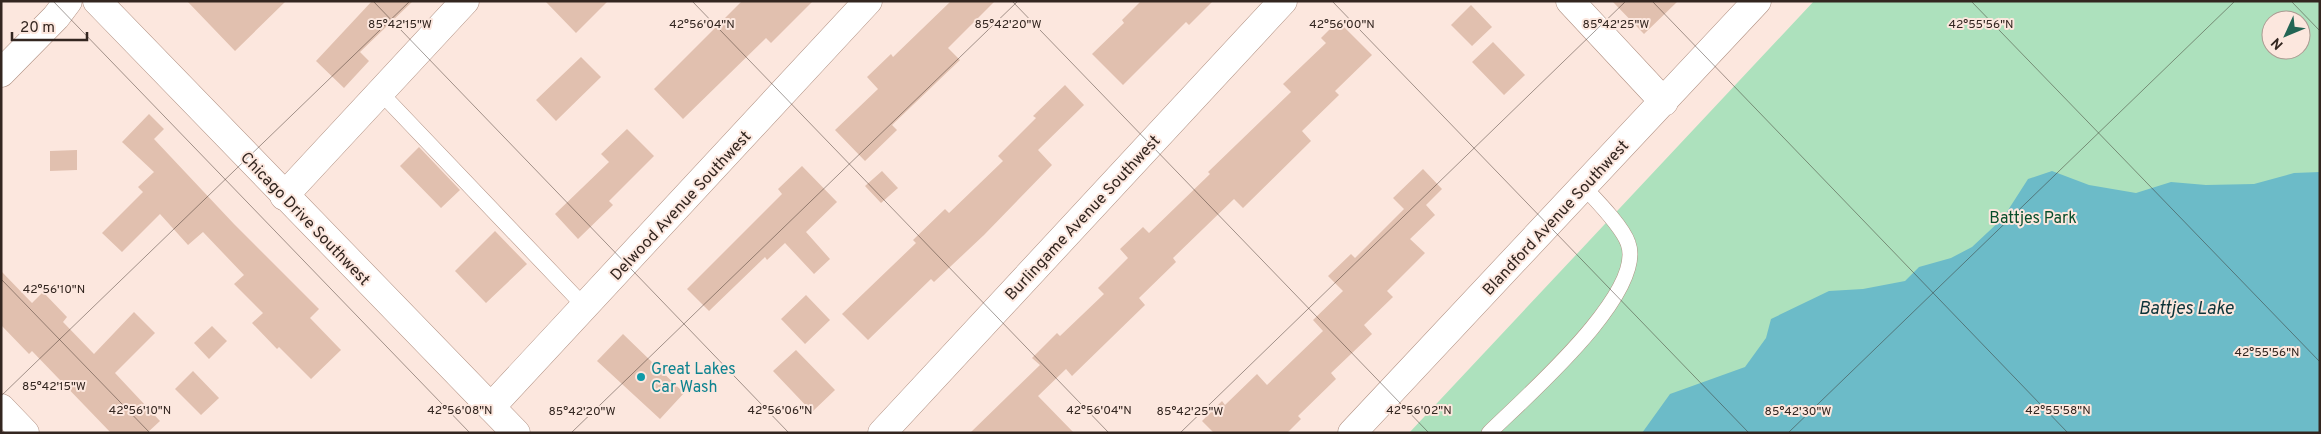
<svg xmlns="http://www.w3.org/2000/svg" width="2321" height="434" viewBox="0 0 2321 434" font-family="Overpass,sans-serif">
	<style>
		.green { fill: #ade1bd; fill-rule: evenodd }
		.water { fill: #6cbbc8 }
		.building { fill: #e1c0af }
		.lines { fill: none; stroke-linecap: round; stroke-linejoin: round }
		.lane-casing { stroke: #b09082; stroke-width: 16 }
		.street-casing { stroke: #b09082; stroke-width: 29 }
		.secondary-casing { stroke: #b09082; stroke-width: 29 }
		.lane { stroke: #fff; stroke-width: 15 }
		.street { stroke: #fff; stroke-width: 28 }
		.secondary { stroke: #fff; stroke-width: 28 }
		.ticks { fill: none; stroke: #332620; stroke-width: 1; stroke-opacity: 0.45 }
		.culture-dot { fill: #0f9aa8; stroke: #fce7de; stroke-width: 2 }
		.labels { text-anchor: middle; stroke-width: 4; stroke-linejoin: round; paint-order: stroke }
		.street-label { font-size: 16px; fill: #332620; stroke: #fce7de }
		.park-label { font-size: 16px; fill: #074d2a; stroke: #fce7de }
		.culture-label { font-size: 16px; fill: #0d838f; stroke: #fce7de; text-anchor: start }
		.water-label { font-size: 18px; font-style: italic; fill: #0b3339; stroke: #fce7de }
		.ticks-label { font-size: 12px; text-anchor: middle; fill: #332620; stroke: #fce7de; stroke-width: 4; stroke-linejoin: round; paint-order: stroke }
	</style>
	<rect width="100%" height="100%" fill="#fce7de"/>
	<!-- green -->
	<path class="green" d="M1814 1H2320V433H1409ZM2271 20H2301V50H2271Z"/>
	<!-- water -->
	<path class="water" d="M2052 171 2089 185 2136 193 2171 182 2206 185 2254 184 2294 173 2320 172V433H1642L1670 394 1745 367 1766 338 1771 319 1829 291 1863 289 1905 281 1919 267 1951 258 1972 247 2003 218 2028 179Z"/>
	<!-- building -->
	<path class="building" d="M187 1H286L235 51Z
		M372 1H413L360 52 369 61 344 88 316 61Z
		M545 1H608L576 33Z
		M742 1H813L771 43 766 38 683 119 654 89Z
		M951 1H995L948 48 960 60 892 125 897 130 865 161 835 130 878 89 867 77 891 54 893 57Z
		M1141 1H1213L1189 25 1186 22 1123 85 1092 54 1124 23 1122 20Z
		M1612 1H1678L1644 34Z
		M1471 5 1492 27 1472 46 1451 25Z
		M1338 21 1372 55 1335 91 1339 95 1302 131 1311 141 1243 208 1234 199 1173 258 1176 262 1139 298 1145 305 1072 376 1066 369 1038 396 1074 433H970L1040 365 1032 358 1057 333 1060 336 1104 294 1098 288 1128 258 1120 249 1143 227 1149 233 1210 174 1208 172 1291 92 1283 84 1326 43 1321 38Z
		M1493 42 1525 75 1504 95 1472 62Z
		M581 57 601 77 556 121 536 100Z
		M1065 85 1084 105 1038 150 1052 165 984 235 934 282 931 279 868 340 842 314 916 243 913 240 945 209 949 213 1003 161 998 156 1036 118 1033 116Z
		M149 114 164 129 154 139 234 224 319 309 310 318 341 350 311 379 279 347 277 349 252 323 263 313 234 284 244 275 203 232 188 245 160 214 122 252 102 233 143 192 138 187 154 172 122 142Z
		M627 129 654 156 609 201 613 205 578 239 555 214 609 162 601 154Z
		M419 147 460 190 441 208 400 166Z
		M77 150V170L50 171V151Z
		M802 166 837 202 806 232 830 259 814 274 785 243 767 260 765 257 709 311 687 289 782 194 778 189Z
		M1423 169 1442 189 1426 205 1435 215 1410 239 1425 253 1387 291 1393 297 1364 325 1372 334 1331 373 1336 379 1298 416 1301 419 1287 433H1214L1202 421 1222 401 1225 405 1257 374 1267 385 1323 331 1313 320 1343 291 1328 276 1351 254 1355 258 1404 209 1393 198Z
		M882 171 898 188 881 203 865 186Z
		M495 231 527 264 486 303 455 271Z
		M1 271 32 303 43 292 67 317 63 322 94 354 134 312 155 333 115 373 160 421 147 433H111L32 351 29 354 1 325Z
		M806 295 830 320 805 344 781 319Z
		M212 326 227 341 209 359 194 343Z
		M623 334 684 393 660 419 597 361Z
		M796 350 835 390 812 412 773 371Z
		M193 371 219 398 201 415 175 389Z"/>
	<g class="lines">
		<defs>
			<path id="lane" d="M380 92 585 307
				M1489 433C1523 399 1647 293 1628 243 1622 226 1596 200 1584 187"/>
			<path id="street" d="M1570 1 1664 102
				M1 73 56 17 68 1
				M284 196 465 1
				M491 407 868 1
				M1 408 25 433
				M1352 433 1757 1"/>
			<path id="secondary" d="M97 1 516 433
				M882 433 1283 1"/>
		</defs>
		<!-- lane casing -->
		<use href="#lane" class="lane-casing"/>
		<!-- street casing -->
		<use href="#street" class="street-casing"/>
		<!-- secondary casing -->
		<use href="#secondary" class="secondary-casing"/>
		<!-- lane -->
		<use href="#lane" class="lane"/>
		<!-- street -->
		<use href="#street" class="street"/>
		<!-- secondary -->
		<use href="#secondary" class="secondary"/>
	</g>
	<!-- ticks -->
	<path class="ticks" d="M53 1 470 433M373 1 789 433M692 1 1109 433M1012 1 1429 433M1332 1 1749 433M1652 1 2068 433M1971 1 2320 362M2291 1 2320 31M1 279 150 433M1 396 410 1M571 433 1018 1M1180 433 1626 1M1788 433 2235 1"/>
	<!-- markers -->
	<circle class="culture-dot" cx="641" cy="377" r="5"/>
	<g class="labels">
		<!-- street labels -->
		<g class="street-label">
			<text transform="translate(680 205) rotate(-47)" y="6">Delwood Avenue Southwest</text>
			<text transform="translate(1082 217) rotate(-47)" y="6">Burlingame Avenue Southwest</text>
			<text transform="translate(1555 217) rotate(-47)" y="6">Blandford Avenue Southwest</text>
			<text transform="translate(306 218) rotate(46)" y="6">Chicago Drive Southwest</text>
		</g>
		<!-- park labels -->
		<g class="park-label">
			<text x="2033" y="223">Battjes Park</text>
		</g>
		<!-- culture labels -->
		<g class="culture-label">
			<text x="651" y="374">Great Lakes<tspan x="651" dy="18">Car Wash</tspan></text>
		</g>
		<!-- water labels -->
		<g class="water-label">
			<text x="2186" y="314">Battjes Lake</text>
		</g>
	</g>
	<g class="ticks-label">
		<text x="1008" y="28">85°42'20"W</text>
		<text x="400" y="28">85°42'15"W</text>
		<text x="1616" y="28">85°42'25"W</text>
		<text x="702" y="28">42°56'04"N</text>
		<text x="1342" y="28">42°56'00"N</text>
		<text x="1981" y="28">42°55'56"N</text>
		<text x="54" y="293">42°56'10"N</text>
		<text x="2267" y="356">42°55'56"N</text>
		<text x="54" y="390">85°42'15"W</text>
		<text x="140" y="414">42°56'10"N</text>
		<text x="460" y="414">42°56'08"N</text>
		<text x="780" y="414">42°56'06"N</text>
		<text x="1099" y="414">42°56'04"N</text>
		<text x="1419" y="414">42°56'02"N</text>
		<text x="2058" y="414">42°55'58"N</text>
		<text x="582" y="415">85°42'20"W</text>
		<text x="1190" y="415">85°42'25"W</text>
		<text x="1798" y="415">85°42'30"W</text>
	</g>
	<!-- border -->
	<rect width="2321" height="434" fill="none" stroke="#332620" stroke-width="5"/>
	<!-- north arrow -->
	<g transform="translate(2286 35) rotate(226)"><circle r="24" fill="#fce7de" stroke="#ac9a92"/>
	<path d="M0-4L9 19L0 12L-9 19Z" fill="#236554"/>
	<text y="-8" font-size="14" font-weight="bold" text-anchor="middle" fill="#332620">N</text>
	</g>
	<!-- scale -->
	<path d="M12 32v8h75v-8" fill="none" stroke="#332620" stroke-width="2.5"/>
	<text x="20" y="32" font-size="15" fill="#332620" stroke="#fce7de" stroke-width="4" paint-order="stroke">20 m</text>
</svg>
